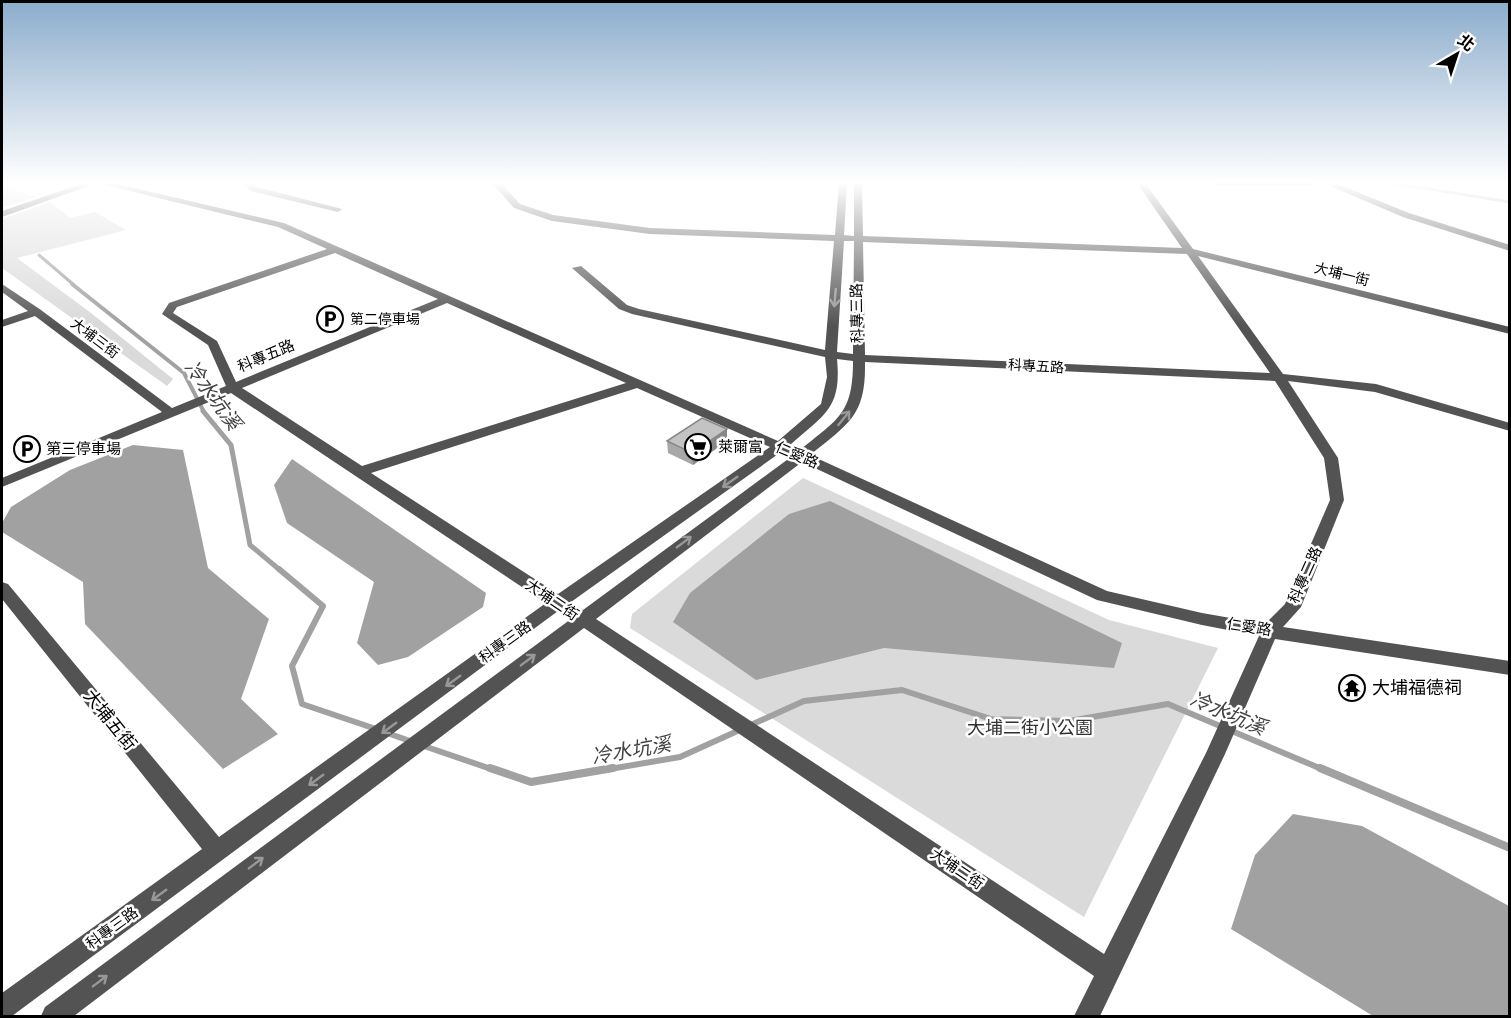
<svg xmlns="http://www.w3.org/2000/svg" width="1511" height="1018" viewBox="0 0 1511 1018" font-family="'Nunito Sans','Noto Sans TC',sans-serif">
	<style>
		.green { fill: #dadada }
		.water { fill: #a1a1a1 }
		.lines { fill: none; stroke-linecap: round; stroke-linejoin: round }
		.stream-far4 { stroke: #a1a1a1; stroke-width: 3 }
		.stream-far3 { stroke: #a1a1a1; stroke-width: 4 }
		.stream-far2 { stroke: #a1a1a1; stroke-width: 5 }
		.stream-far1 { stroke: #a1a1a1; stroke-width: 6 }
		.stream { stroke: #a1a1a1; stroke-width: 8 }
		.major-casing { stroke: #dbdbdb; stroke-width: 2 }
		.minor { fill: #535353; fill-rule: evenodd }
		.major { fill: #000; fill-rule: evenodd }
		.wall { fill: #a8a8a8 }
		.shaded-wall { fill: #888 }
		.building { fill: #c3c3c3; stroke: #888; stroke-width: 1.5 }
		.oneway { stroke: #989898 }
		.labels { text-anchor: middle; stroke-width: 5; stroke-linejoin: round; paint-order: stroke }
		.far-street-label { font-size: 14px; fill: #000; stroke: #fff }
		.far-poi-label { font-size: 14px; fill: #000; stroke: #fff; text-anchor: start }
		.street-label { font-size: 15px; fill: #000; stroke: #fff }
		.poi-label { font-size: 15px; fill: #000; stroke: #fff; text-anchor: start }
		.near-poi-label { font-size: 18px; fill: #000; stroke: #fff; text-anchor: start }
		.near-street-label { font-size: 18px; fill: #000; stroke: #fff }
		.near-park-label { font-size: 18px; fill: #313131; stroke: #fff }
		.near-water-label { font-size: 20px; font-style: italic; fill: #424242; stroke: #fff }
	</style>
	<rect width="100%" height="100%" fill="#fff"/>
	<!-- green -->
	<path class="green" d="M2 186 35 197 2 208Z
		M50 202 70 218 95 212 126 230 17 258 91 313 173 379 167 386 2 268V219Z
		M803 478 1109 620 1218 648 1084 917 630 628 632 614Z"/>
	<!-- water -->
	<path class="water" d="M133 445 183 450 208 568 269 619 241 699 278 734 223 769 85 624 83 582 2 532V523L11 507 70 470Z
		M292 459 486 593 483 607 408 657 378 665 357 643 374 582 287 523 274 485Z
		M830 501 1122 643 1114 668 884 648 756 680 673 622 690 593 789 514Z
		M1293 814 1362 826 1509 906V1016H1373L1231 929 1255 855Z"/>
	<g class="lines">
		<!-- stream-far4 -->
		<path class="stream-far4" d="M1392 183 1510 202
			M39 255 74 285"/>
		<!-- stream-far3 -->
		<path class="stream-far3" d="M72 284 184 373 204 412"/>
		<!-- stream-far2 -->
		<path class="stream-far2" d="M203 411 231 445 250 545 281 571"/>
		<!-- stream-far1 -->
		<path class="stream-far1" d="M279 569 323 606 292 666 302 704 379 730
			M387 733 413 742
			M421 745 494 770
			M604 770 680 757 804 701 902 690 991 719 1069 721 1168 704 1324 770"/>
		<!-- stream -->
		<path class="stream" d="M490 768 531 782 613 768
			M1320 768 1510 848"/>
		<defs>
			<path id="major" d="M1211 183H1316L1312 185H1215Z"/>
		</defs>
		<!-- major casing -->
		<use href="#major" class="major-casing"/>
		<!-- minor -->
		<path class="minor" d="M84 183H97L2 217V211Z
			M97 183H113L284 223 778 441 821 404 827 377 825 357 632 314 619 309 572 268 581 266 627 305 639 309 825 350 834 241 650 234 552 221 514 208 492 183H501L520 204 553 215 650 228 835 235 839 183H847L844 235 854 236V183H862L863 236 1182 248 1137 183H1145L1193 249 1510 327V334L1198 256 1283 374 1376 384 1510 423V431L1375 392 1288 381 1338 458 1344 500 1301 607 1283 627 1510 661V675L1275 639 1225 754 1100 1016H1074L1094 976 584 628 74 1016H41L45 1007 571 619 558 611 12 1016H2V993L202 849 2 599V582L8 584 219 837 546 603 231 393 2 487V478L162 412 35 316 2 327V320L28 311 2 292V284L41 310 172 408 226 386 208 345 162 314 169 303 327 249 278 227ZM844 241H854L853 354 837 352ZM863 242 1187 254 1270 373 865 355ZM335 253 438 299 236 382 217 341 173 313 177 307ZM447 303 626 383 362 466 242 388ZM837 359 853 361C853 414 838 419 800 450L789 446C823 415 842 410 837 359ZM865 362 1275 381 1324 458 1330 500 1285 604 1265 624 1202 613 1107 591 810 455C849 423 866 416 865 362ZM637 388 770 447 558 594 371 473ZM781 452 791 457 583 610 571 602ZM802 462 1097 600 1202 625 1259 636 1206 753 1104 954 596 619Z
			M257 183 255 186 257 187 342 209 338 212 251 191 245 186 247 183Z
			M1323 183H1335L1409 213 1510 245V251L1403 217Z"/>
		<!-- major -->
		<use href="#major" class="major"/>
	</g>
	<!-- wall -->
	<path class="wall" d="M667 441H727L693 465 668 453Z"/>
	<!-- shaded-wall -->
	<path class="shaded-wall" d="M727 429V441L693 465 692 453Z"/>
	<!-- building -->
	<path class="building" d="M702 418 727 429 692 453 667 441Z"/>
	<!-- one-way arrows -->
	<defs><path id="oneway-shaft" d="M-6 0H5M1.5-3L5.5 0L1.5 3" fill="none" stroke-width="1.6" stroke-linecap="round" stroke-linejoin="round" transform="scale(1.5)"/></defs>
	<g class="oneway">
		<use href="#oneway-shaft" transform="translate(835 298) rotate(95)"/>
		<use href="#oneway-shaft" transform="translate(844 418) rotate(-51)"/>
		<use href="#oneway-shaft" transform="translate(730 482) rotate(145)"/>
		<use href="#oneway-shaft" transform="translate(684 542) rotate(-37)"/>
		<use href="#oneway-shaft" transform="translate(528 660) rotate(-37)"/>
		<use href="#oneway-shaft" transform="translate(453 681) rotate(144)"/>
		<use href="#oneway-shaft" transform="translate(389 728) rotate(144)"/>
		<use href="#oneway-shaft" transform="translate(316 780) rotate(144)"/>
		<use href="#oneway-shaft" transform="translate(256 863) rotate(-37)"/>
		<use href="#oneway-shaft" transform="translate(159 895) rotate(144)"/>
		<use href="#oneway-shaft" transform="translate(100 981) rotate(-37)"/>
	</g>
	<!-- sky -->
	<linearGradient id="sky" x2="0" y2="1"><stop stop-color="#8baccc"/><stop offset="0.56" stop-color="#fff"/><stop offset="1" stop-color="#fff" stop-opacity="0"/></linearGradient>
	<rect width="1511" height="326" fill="url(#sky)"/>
	<!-- icons -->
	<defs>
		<symbol id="parking-ring" viewBox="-11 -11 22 22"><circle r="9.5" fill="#fff" stroke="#000" stroke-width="1.5"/><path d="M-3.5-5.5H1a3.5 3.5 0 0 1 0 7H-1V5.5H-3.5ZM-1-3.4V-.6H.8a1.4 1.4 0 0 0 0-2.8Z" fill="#000"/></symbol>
		<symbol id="supermarket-ring" viewBox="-11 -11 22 22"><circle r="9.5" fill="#fff" stroke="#000" stroke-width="1.5"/><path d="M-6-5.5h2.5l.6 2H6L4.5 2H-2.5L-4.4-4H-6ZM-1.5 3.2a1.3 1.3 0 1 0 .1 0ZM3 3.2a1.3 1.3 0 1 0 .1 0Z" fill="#000"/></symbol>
		<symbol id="temple-ring" viewBox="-11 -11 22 22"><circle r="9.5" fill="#fff" stroke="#000" stroke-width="1.5"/><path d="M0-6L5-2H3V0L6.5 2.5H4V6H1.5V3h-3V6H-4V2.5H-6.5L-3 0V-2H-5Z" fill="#000"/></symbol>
	</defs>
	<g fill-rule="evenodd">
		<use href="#parking-ring" x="315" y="304" width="30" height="30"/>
		<use href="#supermarket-ring" x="683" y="432" width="30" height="30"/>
		<use href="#parking-ring" x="12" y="434" width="30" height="30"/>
		<use href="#temple-ring" x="1337" y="673" width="30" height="30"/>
	</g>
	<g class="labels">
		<!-- far-street labels -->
		<g class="far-street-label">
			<text transform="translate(1342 274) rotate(14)" y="5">大埔一街</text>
			<text transform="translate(95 338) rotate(37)" y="5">大埔三街</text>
			<text transform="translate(1036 366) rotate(3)" y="5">科專五路</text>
		</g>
		<!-- far-poi labels -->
		<g class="far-poi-label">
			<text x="350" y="324">第二停車場</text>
		</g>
		<!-- street labels -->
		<g class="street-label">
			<text transform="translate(857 313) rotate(-91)" y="5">科專三路</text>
			<text transform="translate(266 356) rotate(-23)" y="5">科專五路</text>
			<text transform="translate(797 455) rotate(23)" y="5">仁愛路</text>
			<text transform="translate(1305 575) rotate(-66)" y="5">科專二路</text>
			<text transform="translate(552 600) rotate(34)" y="5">大埔二街</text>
			<text transform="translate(1249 627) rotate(9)" y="5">仁愛路</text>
			<text transform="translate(505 642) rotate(-36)" y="5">科專三路</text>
			<text transform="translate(957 869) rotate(34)" y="5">大埔二街</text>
			<text transform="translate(112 928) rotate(-36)" y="5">科專三路</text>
		</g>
		<!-- poi labels -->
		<g class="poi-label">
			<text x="718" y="452">萊爾富</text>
			<text x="46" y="454">第三停車場</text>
		</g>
		<!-- near-poi labels -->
		<g class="near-poi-label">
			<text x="1372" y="694">大埔福德祠</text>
		</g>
		<!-- near-street labels -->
		<g class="near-street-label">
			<text transform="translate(110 720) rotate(51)" y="6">大埔五街</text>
		</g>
		<!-- near-park labels -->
		<g class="near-park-label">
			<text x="1030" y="734">大埔二街小公園</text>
		</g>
		<!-- near-water labels -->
		<g class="near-water-label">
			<text transform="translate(213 395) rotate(54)" y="7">冷水坑溪</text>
			<text transform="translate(1228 713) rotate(23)" y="7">冷水坑溪</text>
			<text transform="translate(631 750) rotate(-10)" y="7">冷水坑溪</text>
		</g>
	</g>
	<!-- border -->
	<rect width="1511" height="1018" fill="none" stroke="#000000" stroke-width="6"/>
	<!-- north arrow -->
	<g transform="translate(1457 54) rotate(39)" stroke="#ffffff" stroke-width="4.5" paint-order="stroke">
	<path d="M0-4.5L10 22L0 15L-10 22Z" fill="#000000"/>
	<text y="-9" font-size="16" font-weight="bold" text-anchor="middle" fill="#000000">北</text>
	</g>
</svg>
